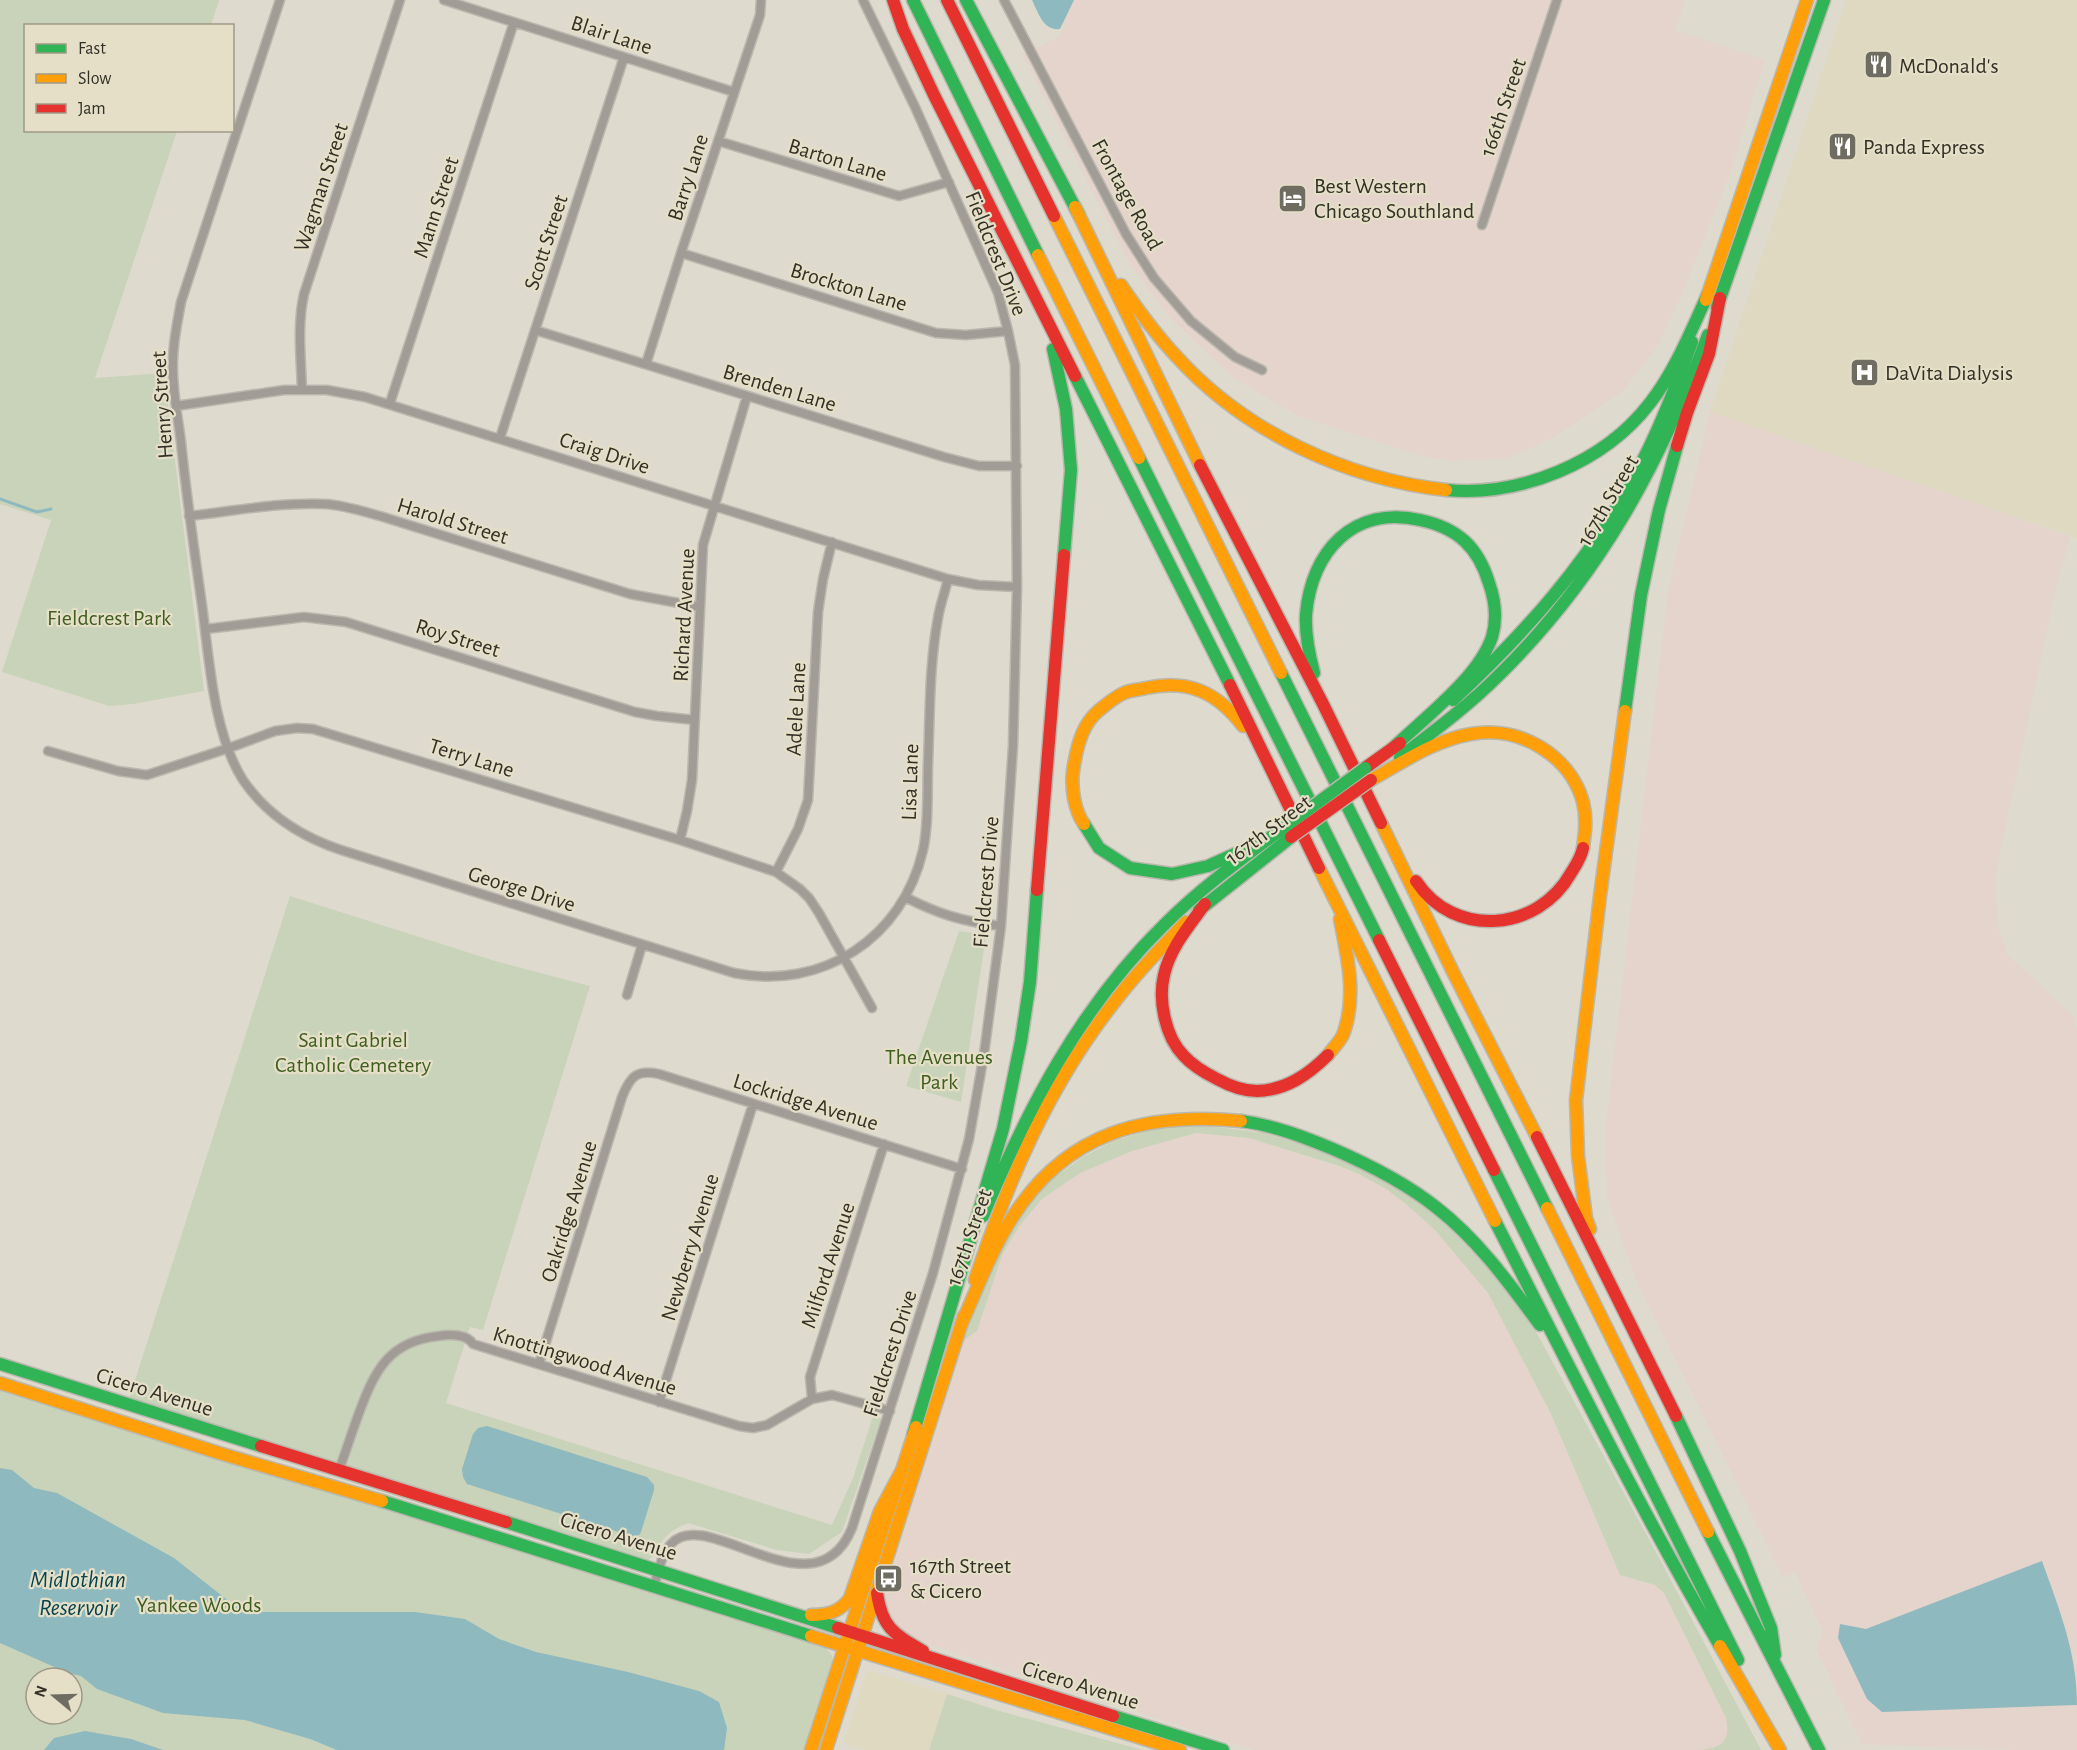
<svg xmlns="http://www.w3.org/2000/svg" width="2077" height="1750" viewBox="0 0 2077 1750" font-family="'Alegreya Sans',sans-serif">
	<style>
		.built { fill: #dfd9c2 }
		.industrial { fill: #e4d4cc }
		.green { fill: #c9d3b9; fill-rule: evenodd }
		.water { fill: #8eb9bf }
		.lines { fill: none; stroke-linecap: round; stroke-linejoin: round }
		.stream { stroke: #8eb9bf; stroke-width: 3 }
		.street-casing { stroke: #bab8ae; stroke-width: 11 }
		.fast-casing { stroke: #bab8ae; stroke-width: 15 }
		.slow-casing { stroke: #bab8ae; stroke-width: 15 }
		.jam-casing { stroke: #bab8ae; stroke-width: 15 }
		.street { stroke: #a29c97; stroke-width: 8 }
		.fast { stroke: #30b455; stroke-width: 12 }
		.slow { stroke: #ff9f0a; stroke-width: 12 }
		.jam { stroke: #e5322d; stroke-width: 12 }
		.fast-bridge-casing { stroke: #bab8ae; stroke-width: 15; stroke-linecap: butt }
		.jam-bridge-casing { stroke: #bab8ae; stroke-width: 15; stroke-linecap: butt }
		.fast-bridge { stroke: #30b455; stroke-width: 12 }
		.jam-bridge { stroke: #e5322d; stroke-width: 12 }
		.labels { text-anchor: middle; stroke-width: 4.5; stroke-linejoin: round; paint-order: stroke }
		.street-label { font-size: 22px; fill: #333027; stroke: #e5dfc7 }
		.poi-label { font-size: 22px; fill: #333027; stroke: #e5dfc7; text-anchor: start }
		.park-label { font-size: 22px; fill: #3f5e1f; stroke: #e5dfc7 }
		.water-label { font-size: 24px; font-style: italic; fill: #07444e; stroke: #e5dfc7 }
	</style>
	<rect width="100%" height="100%" fill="#dedbce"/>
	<!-- built -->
	<path class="built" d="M1846 0H2077V538L1710 412Z
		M867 1670 947 1694 929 1750H865L843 1743Z"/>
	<!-- industrial -->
	<path class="industrial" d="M1071 0H1685L1675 30 1765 60 1729 176 1684 289 1659 344 1623 391 1555 437 1506 459 1452 461 1422 456 1298 416 1234 378 1170 318 1129 263 1022 54 1059 37Z
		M1710 412 2070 536 2053 601 1995 877 1998 927 2007 954 2072 1015 2077 1030V1750H2017L1862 1744 1816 1649 1823 1632 1795 1572 1783 1577 1637 1282 1607 1198 1605 1133 1668 591Z
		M1196 1133 1249 1138 1359 1174 1386 1189 1406 1204 1435 1230 1458 1255 1488 1293 1551 1414 1620 1575 1655 1585 1664 1593 1726 1718 1729 1732 1725 1741 1714 1749 1698 1750H1254L913 1639 894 1629 886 1613 884 1596 964 1340 977 1331 1002 1254 1020 1225 1042 1199 1080 1173 1132 1151Z"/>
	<!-- green -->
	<path class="green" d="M0 0H219L211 25 26 26V130L177 131 95 378 164 373 204 691 133 704 109 706 2 672 51 520 0 504Z
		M290 896 495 961 590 986 483 1330 470 1327 446 1403 832 1525 853 1478 874 1413 881 1419 842 1532 809 1554 777 1550 688 1523C676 1528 667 1533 660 1544 656 1551 655 1556 648 1560L129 1399Z
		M959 931 986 935 961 1102 906 1086Z
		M1194 1124 1264 1133 1317 1149 1372 1174 1421 1204 1459 1236 1493 1269 1528 1317 1656 1552 1761 1750H1698C1721 1748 1731 1743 1726 1718L1664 1593 1655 1585 1620 1575 1551 1414 1488 1293 1435 1230 1406 1204 1386 1189 1359 1174 1336 1165 1249 1138 1196 1133 1132 1151 1080 1173 1042 1199 1020 1225 1002 1255 977 1331 964 1340 970 1319 1020 1210 1049 1181 1083 1157 1114 1141 1153 1129Z
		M0 1388 822 1644 832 1655V1670L806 1750H0ZM36 1678H72V1714H36Z
		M947 1694 996 1710 1143 1750H929Z"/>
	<!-- water -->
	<path class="water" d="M1032 0H1074L1060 29C1043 31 1038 12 1032 0Z
		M487 1426 647 1477 654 1485V1490L641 1532 639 1535 631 1536 467 1484 463 1477 462 1469 473 1434 478 1428Z
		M0 1468 12 1470 34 1488 57 1493 174 1558 235 1606 257 1612H415L465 1619 499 1639 536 1652 628 1672 699 1691 719 1702 727 1728 724 1750H337L310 1739 245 1720 163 1713 97 1689 81 1676 68 1673 0 1643Z
		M2042 1561C2059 1609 2077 1652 2077 1705L1882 1712 1867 1699 1838 1638 1840 1624 1866 1629Z
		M85 1731 131 1739 163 1750H44L54 1738Z"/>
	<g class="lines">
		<!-- stream -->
		<path class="stream" d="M0 499 37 512 51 509"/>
		<defs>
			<path id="street" d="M280 0 181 302C177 325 172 347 173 370 173 394 178 418 181 442 186 492 193 541 200 591 209 649 211 730 243 780 266 814 302 837 341 850L734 973C822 991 903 938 923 850 929 823 927 792 928 764 930 716 929 666 938 618 940 605 945 592 948 579
				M444 0 734 92
				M1004 0 1126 234 1154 278 1191 321 1235 357 1262 370
				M718 141 899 196 949 182
				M1482 225 1557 0
				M681 253 936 333 966 335 1008 331
				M535 330 944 457 979 466H1017
				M646 364 681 253 760 15 761 0
				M302 390C301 358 297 325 304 294L400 0
				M390 403 514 22
				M176 406 284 390H327L365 397 948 579 978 585 1017 587
				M500 438 624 57
				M189 516C233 511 280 502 325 504 343 505 362 511 380 516L630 594 700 607
				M206 629 304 617 346 622 635 712 657 716 695 720
				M48 751 118 771 147 775 229 748 275 731 297 728 313 729 680 840 776 872 800 889 809 898 819 913 872 1008
				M680 840 687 811 692 780 703 545 747 396
				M776 872 798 829 808 800 818 612 823 579 832 542
				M905 897C938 914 964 922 1001 926
				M627 995 642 945
				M539 1364 622 1097C630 1077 636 1069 659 1074L962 1169
				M812 1399 810 1377 884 1144
				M659 1402 753 1104
				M339 1470C346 1451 352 1432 359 1413 375 1370 389 1341 439 1336 450 1334 467 1334 473 1344L739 1426 753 1428 767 1425 812 1399 832 1395 890 1411
				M654 1587C658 1573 661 1555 671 1544 706 1503 815 1619 852 1528L933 1273 969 1139 984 1054 1001 926 1013 746 1017 587 1015 365 1008 331 998 293 915 107 863 0"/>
			<path id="fast" d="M913 0 1038 255
				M966 0 1079 215
				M1717 307 1824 0
				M1053 349 1066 409 1071 470 1064 555
				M1075 376 1230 685
				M1139 458 1379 940
				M1446 490C1520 497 1604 463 1650 403 1675 371 1691 331 1708 294
				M1281 673 1547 1208
				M1314 673C1309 654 1305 635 1306 615 1311 551 1354 505 1420 520 1458 528 1478 547 1489 583 1495 600 1497 620 1492 637 1479 677 1423 719 1393 748
				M1453 700C1523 635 1589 562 1634 477 1658 434 1675 388 1692 342
				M1625 711 1641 595 1659 510 1677 446
				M1400 757C1434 731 1468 706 1498 676 1599 577 1659 466 1708 335
				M1084 824 1099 848 1130 868 1172 874 1208 866 1266 840
				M1199 910 1291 837
				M1241 1121C1273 1125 1304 1137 1333 1149 1370 1165 1406 1183 1437 1208 1478 1240 1509 1283 1540 1325
				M1494 1170 1738 1660
				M983 1216C1027 1109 1081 1006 1165 924 1202 887 1244 857 1286 826
				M1495 1221C1568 1364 1639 1507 1720 1646
				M0 1364 261 1446
				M1676 1416 1740 1551 1771 1628 1775 1655
				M913 1435 1003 1129 1021 1041 1030 982 1037 890
				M382 1501 811 1636
				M506 1522 838 1628
				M1708 1532 1819 1750
				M1113 1716 1223 1750"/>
			<path id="slow" d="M1075 207 1200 465
				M1054 216 1281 673
				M1038 255 1139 458
				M1121 285C1138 310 1156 335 1177 357 1245 432 1346 479 1446 490
				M1706 300 1807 0
				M1371 780C1403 762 1435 740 1471 734 1519 725 1570 755 1583 802 1587 818 1585 833 1583 848
				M1381 823 1453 972 1537 1137
				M1084 824C1074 810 1071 787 1073 771 1076 752 1080 730 1094 715 1101 708 1115 697 1124 693 1130 690 1139 690 1146 688 1188 679 1217 692 1243 726
				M1319 868 1495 1221
				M1328 1055C1333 1048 1342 1040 1344 1032 1357 994 1347 956 1340 919
				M1547 1208 1708 1532
				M1590 1229 1586 1218 1578 1156 1576 1100 1600 896 1625 711
				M975 1280C1008 1180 1050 1083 1116 1000 1137 972 1162 947 1186 922
				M961 1325C977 1289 991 1251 1012 1218 1066 1132 1145 1112 1241 1121
				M0 1383 219 1453 382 1501
				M811 1615C828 1615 840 1612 850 1598L880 1511 902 1470
				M811 1636 1180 1750
				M1720 1646 1780 1750
				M811 1750 916 1427
				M826 1750 964 1316"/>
			<path id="jam" d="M893 0 903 29 934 95 1075 376
				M947 0 1054 216
				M1677 446 1687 413 1709 354 1720 298
				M1200 465 1323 704 1381 823
				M1230 685 1319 868
				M1365 768 1400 743
				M1416 881C1454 939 1538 932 1571 873 1576 865 1581 858 1583 848
				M1037 890 1064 555
				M1205 904C1189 926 1170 948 1164 975 1158 1000 1165 1037 1184 1056 1193 1066 1205 1073 1217 1079 1228 1085 1244 1091 1257 1091 1286 1090 1308 1075 1328 1055
				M1379 940 1494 1170
				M1537 1137 1676 1416
				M261 1446 506 1522
				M877 1593C882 1628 894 1634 923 1651
				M838 1628 1113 1716"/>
		</defs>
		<!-- street casing -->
		<use href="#street" class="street-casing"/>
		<!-- fast casing -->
		<use href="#fast" class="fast-casing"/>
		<!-- slow casing -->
		<use href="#slow" class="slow-casing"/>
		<!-- jam casing -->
		<use href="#jam" class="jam-casing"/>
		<!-- street -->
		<use href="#street" class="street"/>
		<!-- fast -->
		<use href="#fast" class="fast"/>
		<!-- slow -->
		<use href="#slow" class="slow"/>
		<!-- jam -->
		<use href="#jam" class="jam"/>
		<defs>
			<path id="fast-bridge" d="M1286 826 1365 768"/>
			<path id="jam-bridge" d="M1291 837 1371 780"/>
		</defs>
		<!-- fast-bridge casing -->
		<use href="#fast-bridge" class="fast-bridge-casing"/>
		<!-- jam-bridge casing -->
		<use href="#jam-bridge" class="jam-bridge-casing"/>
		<!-- fast-bridge -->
		<use href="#fast-bridge" class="fast-bridge"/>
		<!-- jam-bridge -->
		<use href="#jam-bridge" class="jam-bridge"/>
	</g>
	<!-- icons -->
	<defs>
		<symbol id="restaurant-square" viewBox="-11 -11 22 22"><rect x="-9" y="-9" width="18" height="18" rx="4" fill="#6f6c61" stroke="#e5dfc7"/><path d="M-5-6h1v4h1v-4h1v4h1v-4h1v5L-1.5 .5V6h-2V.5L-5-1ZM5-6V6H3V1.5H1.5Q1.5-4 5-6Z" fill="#fff"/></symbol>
		<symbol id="hotel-square" viewBox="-11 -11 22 22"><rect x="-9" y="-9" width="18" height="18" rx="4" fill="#6f6c61" stroke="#e5dfc7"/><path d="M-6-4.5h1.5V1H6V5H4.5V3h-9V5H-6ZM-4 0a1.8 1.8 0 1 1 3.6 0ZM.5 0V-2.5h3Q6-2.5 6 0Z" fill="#fff"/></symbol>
		<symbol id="hospital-square" viewBox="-11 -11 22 22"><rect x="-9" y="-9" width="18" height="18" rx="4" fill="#6f6c61" stroke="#e5dfc7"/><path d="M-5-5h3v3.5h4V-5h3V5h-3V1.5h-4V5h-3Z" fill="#fff"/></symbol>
		<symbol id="bus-square" viewBox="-11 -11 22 22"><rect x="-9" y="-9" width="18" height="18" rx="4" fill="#6f6c61" stroke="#e5dfc7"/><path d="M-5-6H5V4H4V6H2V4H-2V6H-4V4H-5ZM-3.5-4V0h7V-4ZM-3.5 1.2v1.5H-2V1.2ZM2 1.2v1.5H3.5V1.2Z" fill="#fff"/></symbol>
	</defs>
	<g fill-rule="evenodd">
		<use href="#restaurant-square" x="1862" y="48" width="33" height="33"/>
		<use href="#restaurant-square" x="1826" y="130" width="33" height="33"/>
		<use href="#hotel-square" x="1276" y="182" width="33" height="33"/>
		<use href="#hospital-square" x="1848" y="356" width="33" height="33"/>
		<use href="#bus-square" x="872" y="1562" width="33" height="33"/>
	</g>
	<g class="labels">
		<!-- street labels -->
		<g class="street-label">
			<text transform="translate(612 34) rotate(18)" y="8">Blair Lane</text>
			<text transform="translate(1502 107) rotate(-71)" y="8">166th Street</text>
			<text transform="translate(838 159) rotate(17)" y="8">Barton Lane</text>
			<text transform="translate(687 177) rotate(-72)" y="8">Barry Lane</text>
			<text transform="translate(320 187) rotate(-72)" y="8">Wagman Street</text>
			<text transform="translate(1128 194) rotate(61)" y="8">Frontage Road</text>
			<text transform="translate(435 207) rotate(-72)" y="8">Mann Street</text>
			<text transform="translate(545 242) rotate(-72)" y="8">Scott Street</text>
			<text transform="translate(997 253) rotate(68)" y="8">Fieldcrest Drive</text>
			<text transform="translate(849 286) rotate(17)" y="8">Brockton Lane</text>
			<text transform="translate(780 387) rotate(17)" y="8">Brenden Lane</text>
			<text transform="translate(161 405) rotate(-94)" y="8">Henry Street</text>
			<text transform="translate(605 452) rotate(18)" y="8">Craig Drive</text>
			<text transform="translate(1607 500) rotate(-60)" y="8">167th Street</text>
			<text transform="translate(453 520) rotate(17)" y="8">Harold Street</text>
			<text transform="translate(683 615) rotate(-87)" y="8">Richard Avenue</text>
			<text transform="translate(458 637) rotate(17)" y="8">Roy Street</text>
			<text transform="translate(795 709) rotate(-87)" y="8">Adele Lane</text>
			<text transform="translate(472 757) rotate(17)" y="8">Terry Lane</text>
			<text transform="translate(909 782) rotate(-88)" y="8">Lisa Lane</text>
			<text transform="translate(1268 829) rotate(-37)" y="8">167th Street</text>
			<text transform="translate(985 882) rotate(-85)" y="8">Fieldcrest Drive</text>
			<text transform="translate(522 888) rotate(17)" y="8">George Drive</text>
			<text transform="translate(806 1101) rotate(17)" y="8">Lockridge Avenue</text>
			<text transform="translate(568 1211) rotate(-73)" y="8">Oakridge Avenue</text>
			<text transform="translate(968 1237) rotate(-71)" y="8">167th Street</text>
			<text transform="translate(689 1247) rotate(-73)" y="8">Newberry Avenue</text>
			<text transform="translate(827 1265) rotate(-72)" y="8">Milford Avenue</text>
			<text transform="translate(889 1353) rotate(-72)" y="8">Fieldcrest Drive</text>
			<text transform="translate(585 1360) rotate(17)" y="8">Knottingwood Avenue</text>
			<text transform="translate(155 1391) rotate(17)" y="8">Cicero Avenue</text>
			<text transform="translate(619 1535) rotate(17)" y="8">Cicero Avenue</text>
			<text transform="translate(1081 1684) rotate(17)" y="8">Cicero Avenue</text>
		</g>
		<!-- poi labels -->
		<g class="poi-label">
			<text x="1899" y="73">McDonald's</text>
			<text x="1863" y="154">Panda Express</text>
			<text x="1314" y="193">Best Western<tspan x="1314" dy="25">Chicago Southland</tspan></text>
			<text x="1885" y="380">DaVita Dialysis</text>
			<text x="910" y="1573">167th Street<tspan x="910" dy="25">&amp; Cicero</tspan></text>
		</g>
		<!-- park labels -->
		<g class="park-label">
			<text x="109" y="625">Fieldcrest Park</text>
			<text x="353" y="1047">Saint Gabriel<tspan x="353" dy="25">Catholic Cemetery</tspan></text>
			<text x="939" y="1064">The Avenues<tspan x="939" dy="25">Park</tspan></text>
			<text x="199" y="1612">Yankee Woods</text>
		</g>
		<!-- water labels -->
		<g class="water-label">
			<text x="78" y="1587">Midlothian<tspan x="78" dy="28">Reservoir</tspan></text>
		</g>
	</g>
	<!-- legend -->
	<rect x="24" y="24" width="210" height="108" fill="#e5dfc7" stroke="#9e9987" stroke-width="1.5"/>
	<rect x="36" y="44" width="30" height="9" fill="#30b455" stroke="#9e9987" stroke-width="1.5"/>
	<text x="78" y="54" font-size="18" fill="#333027">Fast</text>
	<rect x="36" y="74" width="30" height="9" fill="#ff9f0a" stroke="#9e9987" stroke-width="1.5"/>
	<text x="78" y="84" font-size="18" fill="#333027">Slow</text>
	<rect x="36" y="104" width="30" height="9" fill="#e5322d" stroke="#9e9987" stroke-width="1.5"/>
	<text x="78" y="114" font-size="18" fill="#333027">Jam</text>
	<!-- north arrow -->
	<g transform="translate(54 1696) rotate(289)"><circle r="28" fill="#e5dfc7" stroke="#9e9987" stroke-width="1.5"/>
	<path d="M0-4.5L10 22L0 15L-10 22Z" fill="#6f6c61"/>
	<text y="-9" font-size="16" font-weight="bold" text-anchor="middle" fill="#333027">N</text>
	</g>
</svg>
